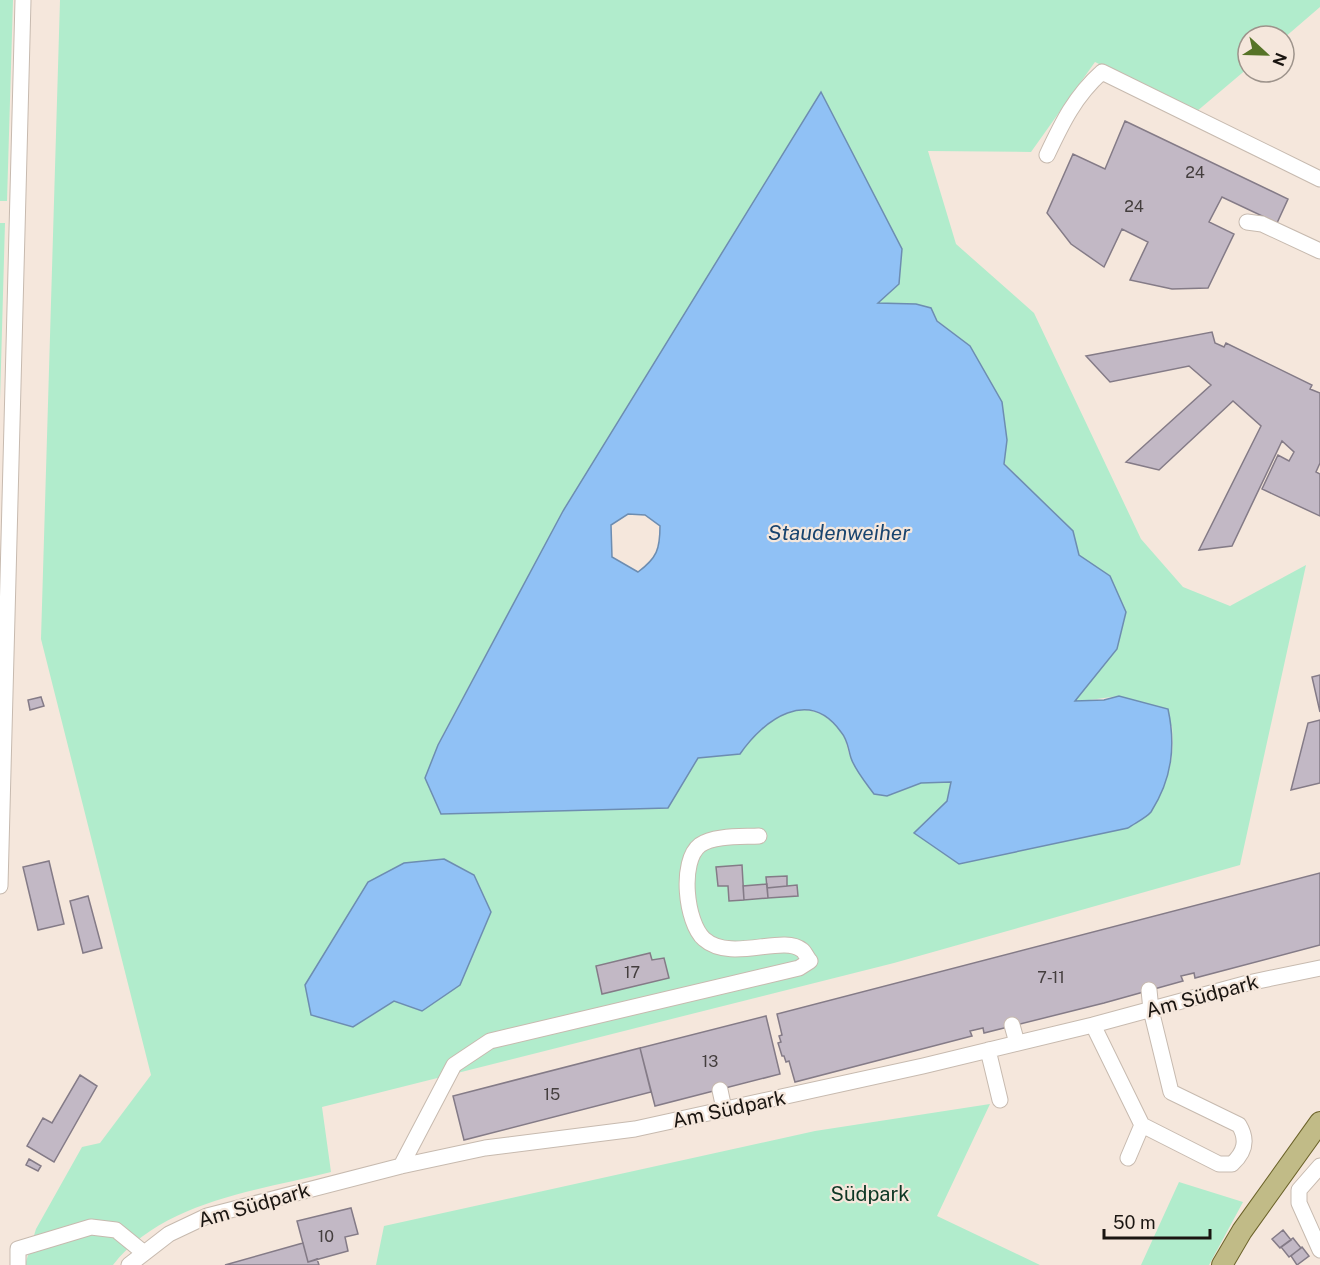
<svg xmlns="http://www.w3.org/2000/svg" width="1320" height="1265" viewBox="0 0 1320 1265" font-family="'Public Sans',sans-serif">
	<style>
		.green { fill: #b1eccc; fill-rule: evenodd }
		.water { fill: #90c1f5; stroke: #6d8db1; stroke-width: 1.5; fill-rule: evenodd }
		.building { fill: #c2b8c5; stroke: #847b87; stroke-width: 1.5 }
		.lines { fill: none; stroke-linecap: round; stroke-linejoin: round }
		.minor-casing { stroke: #c7baaf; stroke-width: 17 }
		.major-casing { stroke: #6c632a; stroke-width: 22 }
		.minor { stroke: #fff; stroke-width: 15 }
		.major { stroke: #c1bb87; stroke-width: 20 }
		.labels { text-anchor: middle; stroke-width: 4.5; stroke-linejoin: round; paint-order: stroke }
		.number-label { font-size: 16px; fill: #443e3e }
		.street-label { font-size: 20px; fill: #1a1511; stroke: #f5e7dc }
		.park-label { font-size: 20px; fill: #0d3724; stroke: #f5e7dc }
		.water-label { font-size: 21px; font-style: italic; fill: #19446e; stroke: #f5e7dc }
	</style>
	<rect width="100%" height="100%" fill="#f5e7dc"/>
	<!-- green -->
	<path class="green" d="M0 0H13L7 201H0Z
		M60 0H1320V7L1284 38 1248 36V68L1196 112 1095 62 1031 152 928 151 956 244 1034 313 1141 539 1183 587 1230 606 1306 565 1240 865 894 963 322 1107 331 1172C257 1191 163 1201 113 1265H25L36 1229 82 1147 100 1143 151 1075 41 639ZM821 92 877 303 916 304 970 346 1007 440 1004 463 1073 531 1079 555 1110 576 1125 611 1117 649 1074 702 1119 696 1172 726C1174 752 1172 769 1160 792L914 833 947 801 951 782 921 783 887 796C877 786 859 773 852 760 846 750 848 740 840 730 806 689 764 718 740 754L698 758 668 808 441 814 438 744 563 511ZM460 985 422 1011 395 1001Z
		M0 223H5L0 401Z
		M990 1104 937 1216 1040 1265H376L384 1226 815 1131Z
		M1179 1182 1243 1202 1209 1265H1141Z"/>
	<!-- water -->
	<path class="water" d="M821 92 902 249 899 284 878 303 916 304 931 308 937 321 970 346 1002 402 1007 440 1004 464 1073 531 1079 555 1110 576 1126 612 1117 649 1075 701 1104 700 1119 696 1168 709C1176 746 1172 779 1151 812 1146 818 1135 823 1128 828L959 864 914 833 947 801 951 782 921 783 887 796 874 794C866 783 855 770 851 758 848 749 848 740 841 732 809 687 764 719 740 754L698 758 668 808 441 814 425 778 438 745 563 511ZM628 514 645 515 660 526C660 549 657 558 638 572L612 557 611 525Z
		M444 859 474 875 491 912 460 985 422 1011 394 1001 353 1027 311 1015 305 985 368 882 404 863Z"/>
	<!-- building -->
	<path class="building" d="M1125 121 1288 199 1277 223 1222 197 1209 222 1234 234 1208 288 1172 289 1130 280 1148 242 1122 229 1104 267 1071 244 1047 213 1073 154 1105 169Z
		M1212 332 1215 343 1224 347 1226 343 1312 385 1310 389 1320 393V463L1316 472 1320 474V516L1262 489 1278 455 1289 461 1294 452 1282 441 1232 546 1199 550 1261 426 1233 401 1159 470 1126 462 1211 385 1189 366 1110 382 1086 356Z
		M1320 675V712L1312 677Z
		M41 697 44 706 30 710 28 700Z
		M1320 720V783L1291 790 1308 723Z
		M49 861 64 924 38 930 23 867Z
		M742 865 744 900 729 901 728 886H718L716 867Z
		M1320 873V945L1195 978 1194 973 1181 976 1183 981 1104 1003 984 1033 983 1028 970 1031 972 1036 795 1082 789 1061 786 1062 784 1056H782L778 1043 781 1042 779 1036 782 1035 777 1014Z
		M787 876V886L767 888 766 877Z
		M767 884 768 898 744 900 743 886Z
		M797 885 798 896 768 898 767 888Z
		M88 896 102 948 83 953 70 901Z
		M650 953 652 960 664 958 669 978 602 994 596 966Z
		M766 1016 780 1074 655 1106 640 1048Z
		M640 1048 651 1092 464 1140 453 1096Z
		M80 1075 97 1086 54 1162 27 1146 43 1118 52 1123Z
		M29 1159 41 1166 38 1171 26 1165Z
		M351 1208 358 1234 345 1237 348 1251 308 1262 297 1221Z
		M1283 1230 1291 1240 1280 1248 1272 1239Z
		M1293 1238 1301 1248 1289 1257 1281 1247Z
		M303 1243 308 1262 317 1259 319 1265H225Z
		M1302 1247 1309 1256 1297 1265 1291 1256Z"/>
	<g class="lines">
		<defs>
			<path id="minor" d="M1047 155C1062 123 1075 96 1102 72L1320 179
				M1247 222 1262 224 1320 251
				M0 886 23 0
				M1012 1025 1017 1043
				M1093 1025 1142 1125 1219 1164H1232C1245 1152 1248 1140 1239 1125L1171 1092 1151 1010 1149 990
				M988 1050 1000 1100
				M720 1090 724 1109
				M1128 1158 1142 1125
				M401 1166 454 1065 490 1041 799 968 810 961C807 958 805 952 802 950 783 934 731 963 704 939 686 923 679 861 700 845 714 835 743 837 759 836
				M1320 1166 1299 1190V1203L1320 1250
				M18 1265V1249L91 1227 116 1230 143 1252
				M129 1265 169 1234 207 1216 401 1166 485 1148 635 1129 923 1066 1093 1025 1248 983 1320 968"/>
			<path id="major" d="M1222 1265 1242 1231 1320 1122"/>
		</defs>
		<!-- minor casing -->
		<use href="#minor" class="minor-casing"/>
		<!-- major casing -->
		<use href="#major" class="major-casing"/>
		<!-- minor -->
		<use href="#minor" class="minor"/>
		<!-- major -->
		<use href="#major" class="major"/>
	</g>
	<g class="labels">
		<!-- number labels -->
		<g class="number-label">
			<text x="1195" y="178">24</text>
			<text x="1134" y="212">24</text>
			<text x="632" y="978">17</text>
			<text x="1051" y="983">7-11</text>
			<text x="710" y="1067">13</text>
			<text x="552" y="1100">15</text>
			<text x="326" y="1242">10</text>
		</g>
		<!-- street labels -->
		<g class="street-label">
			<text transform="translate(1202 996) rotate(-15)" y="7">Am Südpark</text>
			<text transform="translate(729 1109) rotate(-12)" y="7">Am Südpark</text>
			<text transform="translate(254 1205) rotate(-16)" y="7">Am Südpark</text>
		</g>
		<!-- park labels -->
		<g class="park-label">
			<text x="870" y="1201">Südpark</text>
		</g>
		<!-- water labels -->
		<g class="water-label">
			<text x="839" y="540">Staudenweiher</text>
		</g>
	</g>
	<!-- north arrow -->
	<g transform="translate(1266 54) rotate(112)"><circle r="28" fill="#f5e7dc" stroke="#9d938b" stroke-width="1.5"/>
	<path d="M0-4.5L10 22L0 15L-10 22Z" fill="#567327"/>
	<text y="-9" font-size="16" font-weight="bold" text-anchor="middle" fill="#1a1511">N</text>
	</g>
	<!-- scale -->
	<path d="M1104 1229v9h106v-9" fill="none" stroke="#1a1511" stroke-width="3"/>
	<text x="1113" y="1229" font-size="18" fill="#1a1511" stroke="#f5e7dc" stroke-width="4.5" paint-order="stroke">50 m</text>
</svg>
